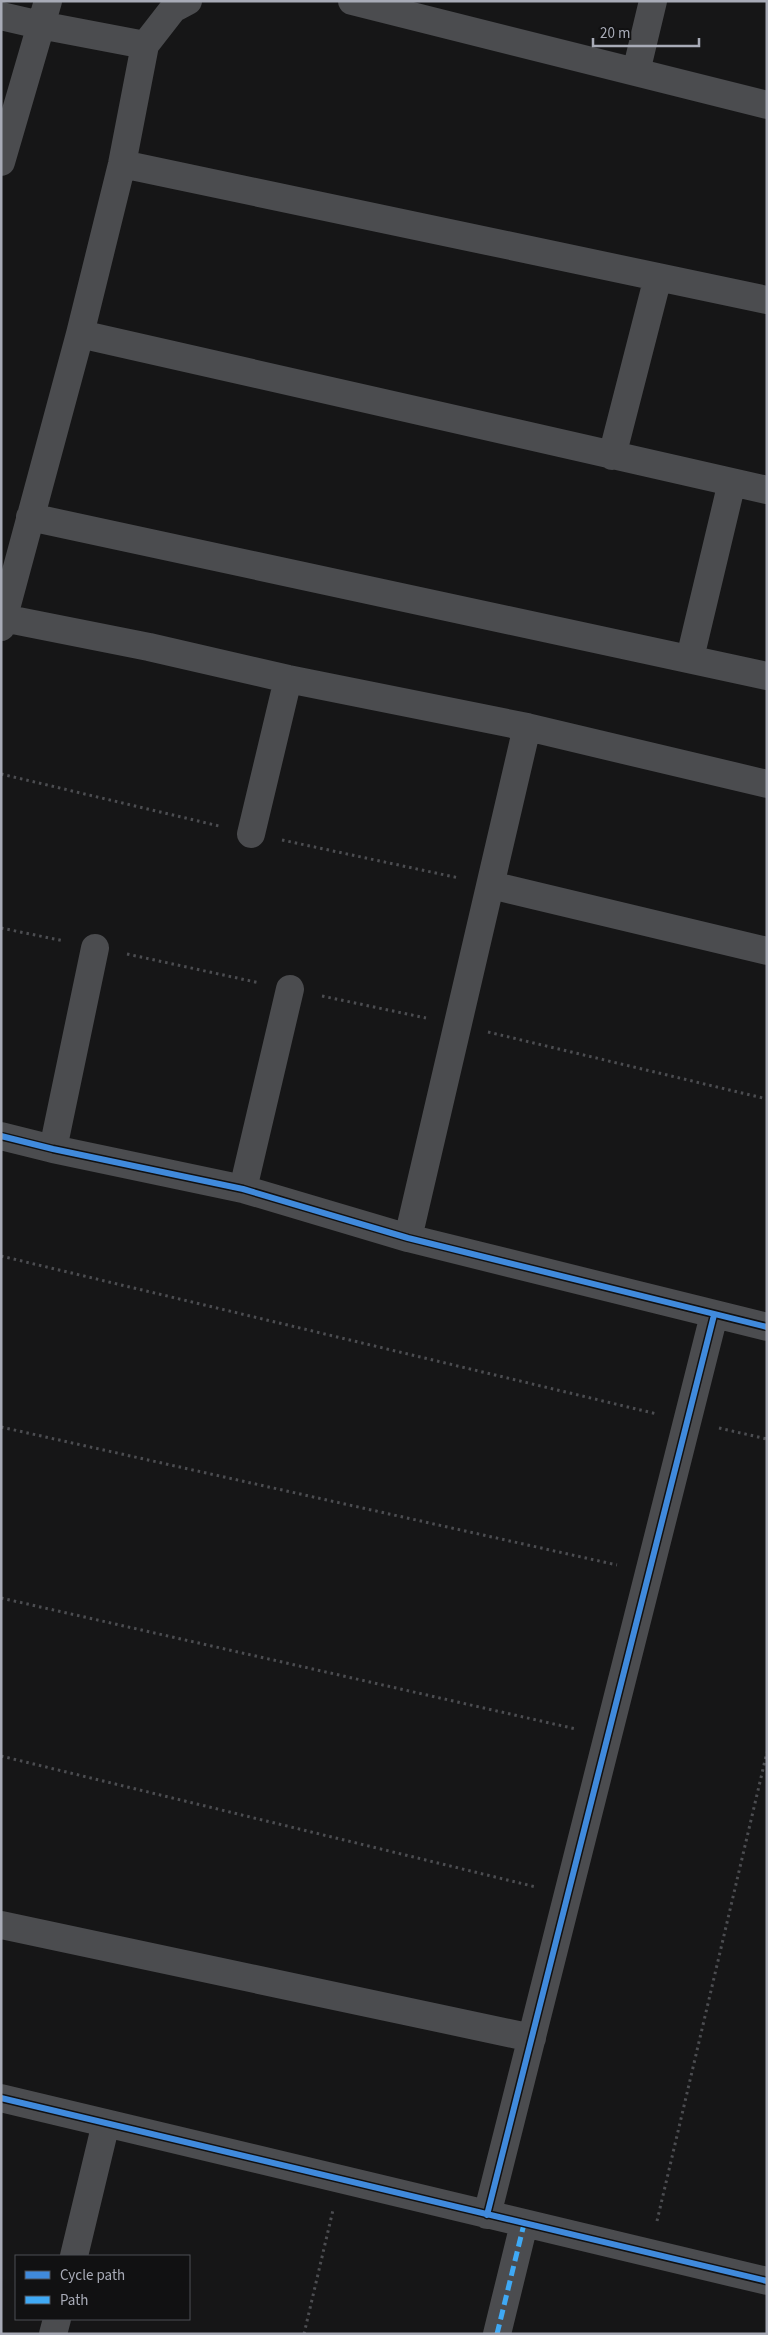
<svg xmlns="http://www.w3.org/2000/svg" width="768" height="2335" viewBox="0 0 768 2335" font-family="'Source Sans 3',sans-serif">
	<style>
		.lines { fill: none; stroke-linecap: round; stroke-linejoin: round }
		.path { stroke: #4c4d51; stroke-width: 3; stroke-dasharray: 2.5 4; stroke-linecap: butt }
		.minor { stroke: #4b4c4f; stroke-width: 28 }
		.quiet { stroke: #3fa9f5; stroke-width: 5; stroke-dasharray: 10 5; stroke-linecap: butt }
		.cycleway-casing { stroke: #111112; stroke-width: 9 }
		.cycleway { stroke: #408adc; stroke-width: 6 }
	</style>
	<rect width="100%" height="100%" fill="#161617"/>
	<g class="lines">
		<!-- path -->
		<path class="path" d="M1 774 219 826
			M282 840 459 878
			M1 928 64 941
			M127 954 260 983
			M322 996 426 1018
			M488 1032 767 1099
			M1 1256 657 1414
			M1 1427 617 1565
			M719 1428 767 1439
			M1 1598 576 1729
			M1 1756 536 1887
			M657 2221 767 1752
			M304 2334 333 2210"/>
		<!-- minor -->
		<path class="minor" d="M352 1 767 105
			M1 16 40 25 145 45
			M636 72 653 1
			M1 162 48 1
			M122 164 767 300
			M80 334 767 490
			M612 456 658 277
			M30 517 767 676
			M3 618 149 647 288 679 527 727 767 784
			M1 627 80 334 122 164 145 45 173 9 188 1
			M690 658 732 482
			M251 834 288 679
			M491 885 767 951
			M1 1136 53 1149 243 1189 408 1238 767 1327
			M53 1149 95 948
			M243 1189 290 989
			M408 1238 527 727
			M1 1925 532 2038
			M1 2098 767 2281
			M487 2215 714 1315
			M74 2256 106 2123
			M53 2334 57 2319
			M497 2334 524 2224"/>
		<!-- quiet -->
		<path class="quiet" d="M497 2334 524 2224"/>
		<defs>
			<path id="cycleway" d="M1 1136 53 1149 243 1189 408 1238 767 1327
				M1 2098 767 2281
				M487 2215 714 1315"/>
		</defs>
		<!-- cycleway casing -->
		<use href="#cycleway" class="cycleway-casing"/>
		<!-- cycleway -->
		<use href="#cycleway" class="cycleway"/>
	</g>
	<!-- border -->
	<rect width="768" height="2335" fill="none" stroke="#a8abb7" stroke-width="5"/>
	<!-- legend -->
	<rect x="15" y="2255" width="175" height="65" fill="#111112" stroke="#4d4f54"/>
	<rect x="25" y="2271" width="25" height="8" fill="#408adc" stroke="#4d4f54"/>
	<text x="60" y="2280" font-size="15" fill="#a8abb7">Cycle path</text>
	<rect x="25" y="2296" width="25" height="8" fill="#3fa9f5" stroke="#4d4f54"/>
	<text x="60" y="2305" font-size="15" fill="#a8abb7">Path</text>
	<!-- scale -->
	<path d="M593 38v8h106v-8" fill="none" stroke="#a8abb7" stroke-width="2.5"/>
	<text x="600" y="38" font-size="15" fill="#a8abb7" stroke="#111112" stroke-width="4" paint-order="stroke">20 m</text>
</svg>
